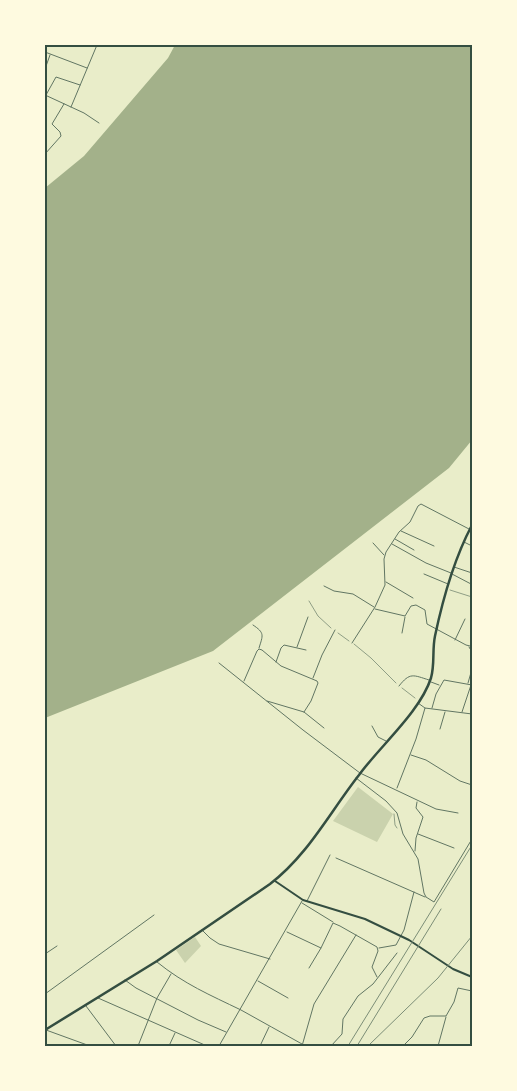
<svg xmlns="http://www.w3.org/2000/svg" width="517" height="1091" viewBox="0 0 517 1091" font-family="Lora,serif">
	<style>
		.green { fill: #cad2ad }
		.water { fill: #a3b18a }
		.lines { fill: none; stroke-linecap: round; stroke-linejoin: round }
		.path { stroke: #344e41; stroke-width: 0.5 }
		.minor { stroke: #617663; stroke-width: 1 }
		.secondary { stroke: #344e41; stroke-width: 2 }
		.primary { stroke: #344e41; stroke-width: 2.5 }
		.rail { stroke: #7c8e77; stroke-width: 1 }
		.neatline { fill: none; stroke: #344e41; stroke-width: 2 }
	</style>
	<rect width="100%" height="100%" fill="#e9edc9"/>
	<!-- green -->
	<path class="green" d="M358 787 393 814 377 842 333 821Z
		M195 937 201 946 185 963 176 950Z"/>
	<!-- water -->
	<path class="water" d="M175 45H472V440L449 468 213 651 45 718V188L84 156 168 58Z"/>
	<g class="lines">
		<!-- path -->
		<path class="path" d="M450 590 472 597
			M309 601 318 616 331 628
			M338 633 349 641
			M354 644 371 658 396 683
			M402 688 415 698
			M394 814 395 825 397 828"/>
		<!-- minor -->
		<path class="minor" d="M45 52 87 68
			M45 69 50 55
			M45 95 84 113 99 123
			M46 95 56 77 80 85
			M71 107 97 45
			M45 154 61 136 60 132 52 124 64 104
			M472 455V456
			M401 531 434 546
			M395 539 414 550
			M464 542 472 546
			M373 543 384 555
			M392 544 426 563 451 573
			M454 567 472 573
			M424 574 448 584
			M452 574 471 584
			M386 582 413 598
			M324 586 334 591 353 594 374 607
			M375 609 405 616 411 606 416 605 425 610 427 624 466 645 470 646 472 644
			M253 625C265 633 263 635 259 648
			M402 633 405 617
			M455 640 465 619
			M352 643 375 607 385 585 384 559 386 552 399 532 410 522 418 506 421 504 469 529
			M297 647 308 617
			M469 647 472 652
			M276 662 281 648 284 645 306 650
			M219 663 303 730 360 773 436 809 458 813
			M313 678 322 655 335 630
			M244 681 257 651 259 649 262 650 281 666 317 681 318 683 311 701 304 712
			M431 682 439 685
			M468 683 472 669
			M399 686C410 672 413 675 429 680
			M267 701 304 712 324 728
			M418 703 425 708
			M432 708 436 694 444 680 472 685
			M462 712 471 685
			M372 726 378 737 386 741
			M440 729 445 712
			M411 755 426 760 460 781 472 785
			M356 778 386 801 397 813 403 834 418 859 424 893 426 897 434 902 472 839
			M397 788 416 739 425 708 472 714
			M418 834 454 848
			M415 851 416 838 423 817 416 808 417 802
			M336 858 425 897
			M307 901 330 855
			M302 903 333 922
			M202 930 210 938 219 944 270 959
			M287 932 321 948 309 968
			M321 948 333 923 340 926 377 947 378 951 372 967 377 977
			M379 948 396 945 404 930 414 892
			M45 954 57 946
			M157 962C184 984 210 995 241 1010 261 1021 282 1033 302 1044
			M125 980 136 988 198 1020 226 1032
			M258 981 288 998
			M45 994 154 915
			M98 998 207 1046
			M86 1006 116 1046
			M46 1030 90 1046
			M138 1046 157 998 171 974
			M169 1046 175 1033
			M219 1046 302 901
			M260 1046 269 1027
			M302 1046 314 1004 356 935
			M331 1046 342 1034 343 1019 358 996 373 984 397 953
			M403 1046 412 1037 424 1018 430 1016H446L454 1002 458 988 472 991
			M438 1046 446 1017"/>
		<!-- secondary -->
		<path class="secondary" d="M275 881 303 900 365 919 409 940 453 969 472 977"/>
		<!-- primary -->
		<path class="primary" d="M45 1030 157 961 270 884C308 855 330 812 359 775 380 746 420 712 431 678 435 664 432 650 435 636 443 598 454 559 472 525"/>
		<!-- rail -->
		<path class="rail" d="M348 1046 472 845
			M357 1046 441 909
			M368 1046 438 978 472 936"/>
	</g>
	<!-- border -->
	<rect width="517" height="1091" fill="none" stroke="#fefae0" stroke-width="92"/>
	<rect x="46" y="46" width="425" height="999" class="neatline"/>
</svg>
